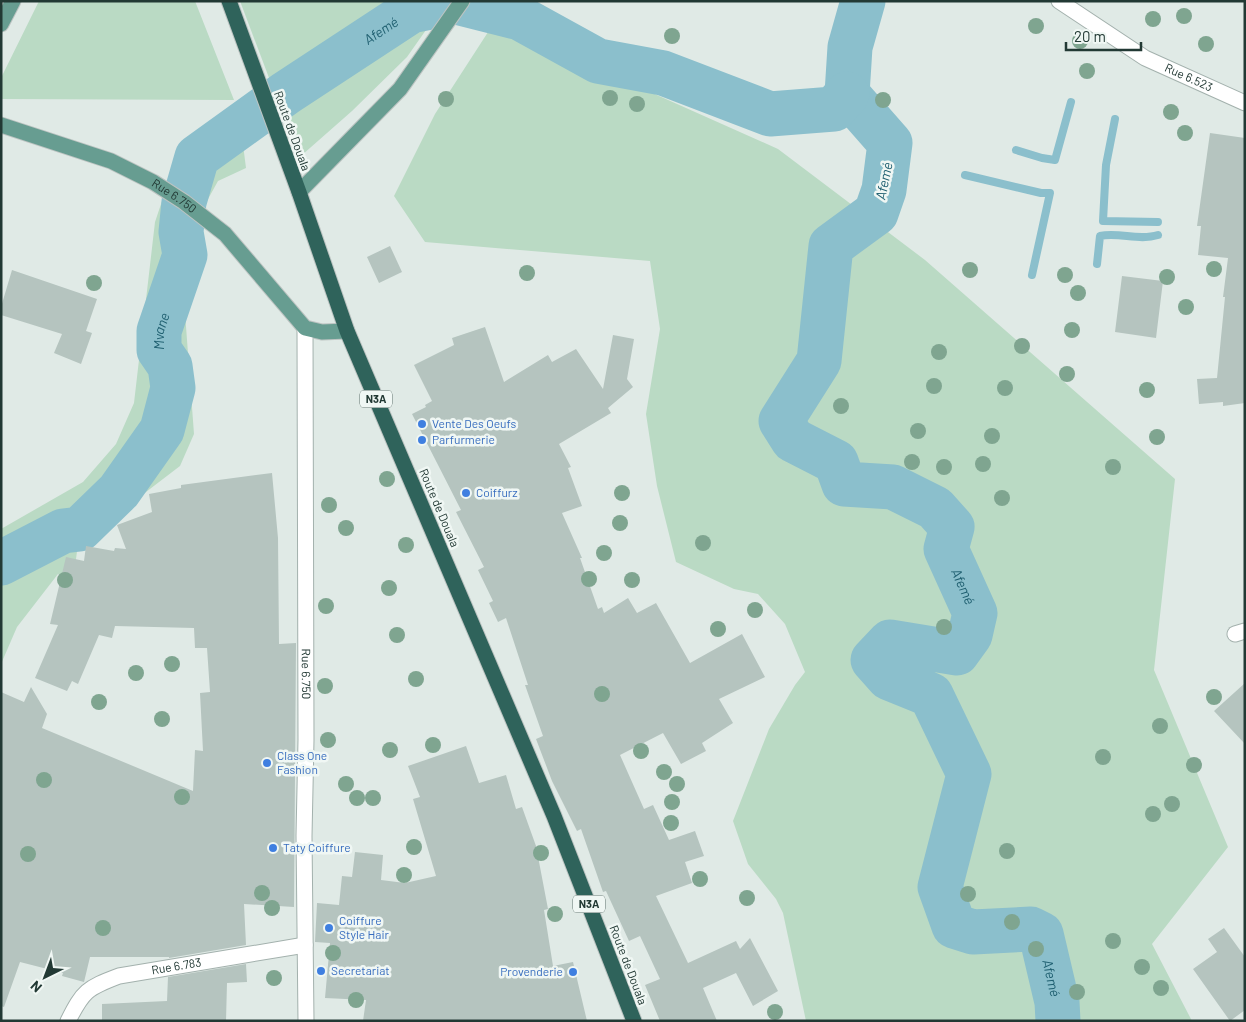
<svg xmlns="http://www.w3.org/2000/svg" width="1246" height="1022" viewBox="0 0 1246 1022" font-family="Barlow,sans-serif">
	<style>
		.green { fill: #badac4 }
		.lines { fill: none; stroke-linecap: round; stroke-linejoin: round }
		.stream { stroke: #8bbfcc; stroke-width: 8 }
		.river { stroke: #8bbfcc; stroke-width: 45 }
		.building { fill: #b5c4bf }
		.minor-casing { stroke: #a3b1ad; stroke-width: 17 }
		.major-casing { stroke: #bdc4c2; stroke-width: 17 }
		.highway-casing { stroke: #bdc4c2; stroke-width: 17 }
		.minor { stroke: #fff; stroke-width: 15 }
		.major { stroke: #679d91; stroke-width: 15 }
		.highway { stroke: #2f635b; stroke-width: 15 }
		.tree { fill: #7fa590 }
		.shop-dot { fill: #3f7fe0; stroke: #f0f7f4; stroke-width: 2 }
		.labels { text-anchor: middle; stroke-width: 5; stroke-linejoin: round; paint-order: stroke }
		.shield { fill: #f0f7f4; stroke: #60726e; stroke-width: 1 }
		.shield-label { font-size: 11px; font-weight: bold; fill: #223934 }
		.street-label { font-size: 12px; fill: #223934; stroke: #f0f7f4 }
		.shop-label { font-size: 12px; fill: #366cbe; stroke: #f0f7f4; text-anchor: start }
		.water-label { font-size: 14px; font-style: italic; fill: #206071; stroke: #f0f7f4 }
	</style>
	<rect width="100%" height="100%" fill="#e0eae6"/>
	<!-- green -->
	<path class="green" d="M39 1H195L234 100 1 99V78Z
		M240 1H444L433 20 407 57 352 111 302 155 277 99Z
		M490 29 612 75 778 149 925 260 1175 479 1154 670 1228 847 1152 944 1192 1021H806L783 913 776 899 748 864 733 821 769 729 795 685 805 672 785 624 758 594 734 589 676 562 657 486 646 414 660 329 650 261 425 242 394 196 435 114Z
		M234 108 247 119 248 125 241 129 246 168 218 181 197 219 199 265 185 313 194 434 180 466 78 544 74 574H58L17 627 1 664V529L83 482 116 444 134 403 155 222 164 195 204 125Z"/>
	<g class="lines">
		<!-- stream -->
		<path class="stream" d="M1115 119 1106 165 1103 221 1158 222
			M1016 150 1042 158 1055 160 1071 102
			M965 175 1041 193H1050L1032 275
			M1097 264 1100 236C1119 232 1139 241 1158 235"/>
		<!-- river -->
		<g class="river">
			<path id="s1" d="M863 1 850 47 847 94 890 143 884 190 876 213 831 246 819 361 781 421 793 440 836 462 844 484 893 487 935 508 952 527 946 549 975 613 970 635 957 653 890 642 873 660 889 678 931 695 969 774 940 887 954 926 973 932 1031 929 1041 934 1057 1002 1058 1021"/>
			<path id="s2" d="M1 563 63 531 80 529 119 491 162 430 173 388 170 366 159 350V331L185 255 181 232 184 202 197 157 286 93 411 11 456 2 520 18 598 61 663 73 770 114 834 109 847 94"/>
		</g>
	</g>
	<!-- building -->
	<path class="building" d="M1210 133 1245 138V403L1223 406V402L1199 404 1197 379 1217 378 1225 297H1223L1228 258 1198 255 1201 226H1197Z
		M390 246 402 272 379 283 367 257Z
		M12 270 97 299 86 331 92 333 81 364 54 353 62 334 1 315V307Z
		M1122 276 1163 281 1156 338 1115 332Z
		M485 327 504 382 548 355 552 362 576 349 603 389 613 335 634 339 627 379 633 387 608 408 611 413 559 444 571 467 568 468 582 506 562 513 582 558H580L598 609 602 607 604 613 628 598 637 613 656 603 690 663 742 634 765 677 719 699 733 723 702 743 706 751 681 764 663 733 620 755 644 809 653 805 669 840 695 831 704 856 685 862 692 883 656 896 688 963 736 941 740 949 750 938 778 991 753 1006 736 973 703 988 717 1021H660L645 985 660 979 640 936 629 941 606 891 603 892 581 829 577 831 552 781 536 739 543 736 525 685H528L506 618 498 622 489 603 493 601 478 570 484 567 456 512 461 510 412 414 426 407 425 405 432 401 414 365 454 345 452 338Z
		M272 473 278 538 279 644 296 643 294 907 244 904 246 945 169 958V957H90L84 982 62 976 63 973 20 962 4 1007 1 1006V692L24 702 31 687 47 714 42 728 193 791 195 750 203 751 200 693 210 692 207 648H195L194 628 115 626 112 638 99 635 78 684 72 681 67 691 35 678 58 625 50 624 66 557 84 561 86 546 114 551 115 548 126 549 117 525 152 512 149 494 181 488V485Z
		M1245 683V744L1214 711Z
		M466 746 479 783 506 775 516 809 522 807 536 846 548 909 544 910 553 966 573 962 587 1021H363L366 1000 325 998 330 943 315 942 317 903 339 905 342 876 352 877 355 852 383 855 381 880 405 883 436 876 413 799 420 797 408 766Z
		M1224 928 1245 957V1010L1230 1021 1193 969 1217 952 1208 939Z
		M246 964 247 982 227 983 226 1021H102V1004L167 1001 168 977Z"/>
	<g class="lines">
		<defs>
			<g id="minor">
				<path id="s3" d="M1059 1 1145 58 1245 103"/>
				<path id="s4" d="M305 328 306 740 304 836 306 1021"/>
				<path d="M1235 634 1245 631"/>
				<path id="s5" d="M68 1021C83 991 87 988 119 976L305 945"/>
			</g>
			<g id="major">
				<path d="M1 24 13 1"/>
				<path id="s6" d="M1 125 111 161 153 182 184 202 225 234 305 328 322 332 347 331"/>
				<path d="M299 192 400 89 462 1"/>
			</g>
			<path id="highway" d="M229 1 299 192 347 331 554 816 634 1021"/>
		</defs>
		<!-- minor casing -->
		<use href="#minor" class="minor-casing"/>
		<!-- major casing -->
		<use href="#major" class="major-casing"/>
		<!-- highway casing -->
		<use href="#highway" class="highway-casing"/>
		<!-- minor -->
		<use href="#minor" class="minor"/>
		<!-- major -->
		<use href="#major" class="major"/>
		<!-- highway -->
		<use href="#highway" class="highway"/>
	</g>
	<!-- trees -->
	<g class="tree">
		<circle cx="1184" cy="16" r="8"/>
		<circle cx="1153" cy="19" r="8"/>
		<circle cx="1036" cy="26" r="8"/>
		<circle cx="672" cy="36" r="8"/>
		<circle cx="1080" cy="41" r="8"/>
		<circle cx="1206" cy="44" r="8"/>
		<circle cx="1087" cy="71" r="8"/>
		<circle cx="610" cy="98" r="8"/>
		<circle cx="446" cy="99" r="8"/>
		<circle cx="883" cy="100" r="8"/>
		<circle cx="637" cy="104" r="8"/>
		<circle cx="1171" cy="112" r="8"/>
		<circle cx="1185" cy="133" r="8"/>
		<circle cx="1214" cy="269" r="8"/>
		<circle cx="970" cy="270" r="8"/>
		<circle cx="527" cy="273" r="8"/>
		<circle cx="1065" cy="275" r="8"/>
		<circle cx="1167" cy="277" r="8"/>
		<circle cx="94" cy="283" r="8"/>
		<circle cx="1078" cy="293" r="8"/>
		<circle cx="1186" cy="307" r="8"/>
		<circle cx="1072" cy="330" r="8"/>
		<circle cx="1022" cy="346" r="8"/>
		<circle cx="939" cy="352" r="8"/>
		<circle cx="1067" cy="374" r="8"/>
		<circle cx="934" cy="386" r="8"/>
		<circle cx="1005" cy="388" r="8"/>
		<circle cx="1147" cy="390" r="8"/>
		<circle cx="841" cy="406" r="8"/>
		<circle cx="918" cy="431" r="8"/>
		<circle cx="992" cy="436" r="8"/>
		<circle cx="1157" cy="437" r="8"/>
		<circle cx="912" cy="462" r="8"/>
		<circle cx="983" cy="464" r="8"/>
		<circle cx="944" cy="467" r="8"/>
		<circle cx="1113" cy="467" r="8"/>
		<circle cx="387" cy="479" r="8"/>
		<circle cx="622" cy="493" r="8"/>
		<circle cx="1002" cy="498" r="8"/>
		<circle cx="329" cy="505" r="8"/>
		<circle cx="620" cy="523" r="8"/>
		<circle cx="346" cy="528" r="8"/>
		<circle cx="703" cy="543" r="8"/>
		<circle cx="406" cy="545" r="8"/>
		<circle cx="604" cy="553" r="8"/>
		<circle cx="589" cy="579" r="8"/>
		<circle cx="65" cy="580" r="8"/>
		<circle cx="632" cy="580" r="8"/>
		<circle cx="389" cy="588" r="8"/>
		<circle cx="326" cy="606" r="8"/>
		<circle cx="755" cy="610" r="8"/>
		<circle cx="944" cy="627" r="8"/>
		<circle cx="718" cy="629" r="8"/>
		<circle cx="397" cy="635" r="8"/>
		<circle cx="172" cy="664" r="8"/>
		<circle cx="136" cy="673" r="8"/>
		<circle cx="416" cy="679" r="8"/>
		<circle cx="325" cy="686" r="8"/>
		<circle cx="602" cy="694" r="8"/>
		<circle cx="1214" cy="697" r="8"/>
		<circle cx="99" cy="702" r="8"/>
		<circle cx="162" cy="719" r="8"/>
		<circle cx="1160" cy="726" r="8"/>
		<circle cx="328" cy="740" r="8"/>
		<circle cx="433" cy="745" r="8"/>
		<circle cx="390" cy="750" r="8"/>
		<circle cx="641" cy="751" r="8"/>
		<circle cx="1103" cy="757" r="8"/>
		<circle cx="1194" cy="765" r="8"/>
		<circle cx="664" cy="772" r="8"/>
		<circle cx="44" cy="780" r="8"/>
		<circle cx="346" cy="784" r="8"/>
		<circle cx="677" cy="784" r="8"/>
		<circle cx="182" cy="797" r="8"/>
		<circle cx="357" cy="798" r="8"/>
		<circle cx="373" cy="798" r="8"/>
		<circle cx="672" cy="802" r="8"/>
		<circle cx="1172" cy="804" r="8"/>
		<circle cx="1153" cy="814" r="8"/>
		<circle cx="671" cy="823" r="8"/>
		<circle cx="414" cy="847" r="8"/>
		<circle cx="1007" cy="851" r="8"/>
		<circle cx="541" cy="853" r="8"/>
		<circle cx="28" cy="854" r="8"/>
		<circle cx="404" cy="875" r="8"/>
		<circle cx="700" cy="879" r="8"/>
		<circle cx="262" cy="893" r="8"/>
		<circle cx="968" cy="894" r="8"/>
		<circle cx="747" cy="898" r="8"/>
		<circle cx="272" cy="908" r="8"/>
		<circle cx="555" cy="914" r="8"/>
		<circle cx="1012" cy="922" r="8"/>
		<circle cx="103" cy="928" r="8"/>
		<circle cx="1113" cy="941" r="8"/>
		<circle cx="1036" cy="949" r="8"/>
		<circle cx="333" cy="953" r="8"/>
		<circle cx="1142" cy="967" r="8"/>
		<circle cx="274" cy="978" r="8"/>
		<circle cx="1161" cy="988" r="8"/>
		<circle cx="1077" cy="992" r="8"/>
		<circle cx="356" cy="1000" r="8"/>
		<circle cx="775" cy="1012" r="8"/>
	</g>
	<!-- markers -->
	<g class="shop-dot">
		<circle cx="422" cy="424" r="5"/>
		<circle cx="422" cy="440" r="5"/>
		<circle cx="466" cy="493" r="5"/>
		<circle cx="267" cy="763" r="5"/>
		<circle cx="273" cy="848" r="5"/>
		<circle cx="329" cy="928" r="5"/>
		<circle cx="321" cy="971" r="5"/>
		<circle cx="573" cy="972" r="5"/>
	</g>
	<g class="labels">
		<!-- shield labels -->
		<g class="shield">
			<rect x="360" y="390.5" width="32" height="17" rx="4"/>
			<rect x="573" y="895.5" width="32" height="17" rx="4"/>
		</g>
		<g class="shield-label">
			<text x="376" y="403">N3A</text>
			<text x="589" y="908">N3A</text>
		</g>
		<!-- street labels -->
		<g class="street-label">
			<text dy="4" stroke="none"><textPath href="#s3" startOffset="151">Rue 6.523</textPath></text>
			<text transform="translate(292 131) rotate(70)" y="4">Route de Douala</text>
			<text dy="4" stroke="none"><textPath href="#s6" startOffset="188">Rue 6.750</textPath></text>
			<text transform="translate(439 508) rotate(67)" y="4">Route de Douala</text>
			<text dy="4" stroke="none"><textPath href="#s4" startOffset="346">Rue 6.750</textPath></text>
			<text transform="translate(628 965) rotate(69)" y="4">Route de Douala</text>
			<text dy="4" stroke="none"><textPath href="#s5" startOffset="129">Rue 6.783</textPath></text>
		</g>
		<!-- shop labels -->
		<g class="shop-label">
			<text x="432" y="428">Vente Des Oeufs</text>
			<text x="432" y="444">Parfurmerie</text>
			<text x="476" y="497">Coiffurz</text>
			<text x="277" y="760">Class One<tspan x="277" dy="14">Fashion</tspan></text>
			<text x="283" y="852">Taty Coiffure</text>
			<text x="339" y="925">Coiffure<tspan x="339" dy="14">Style Hair</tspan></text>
			<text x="331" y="975">Secretariat</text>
			<text x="563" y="976" text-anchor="end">Provenderie</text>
		</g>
		<!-- water labels -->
		<g class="water-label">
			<text dy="5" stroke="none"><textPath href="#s2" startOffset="724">Afemé</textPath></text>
			<text transform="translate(884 181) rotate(-78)" y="5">Afemé</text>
			<text dy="5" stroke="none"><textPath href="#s2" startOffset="320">Mvane</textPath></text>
			<text dy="5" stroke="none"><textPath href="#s1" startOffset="754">Afemé</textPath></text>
			<text dy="5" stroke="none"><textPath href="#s1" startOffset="1370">Afemé</textPath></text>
		</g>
	</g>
	<!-- border -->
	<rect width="1246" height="1022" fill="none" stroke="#223934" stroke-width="5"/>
	<!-- north arrow -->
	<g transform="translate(45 977) rotate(222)" stroke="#f0f7f4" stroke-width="4" paint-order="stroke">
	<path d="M0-4L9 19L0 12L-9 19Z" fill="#223934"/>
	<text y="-8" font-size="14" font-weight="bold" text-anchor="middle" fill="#223934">N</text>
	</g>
	<!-- scale -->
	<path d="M1066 42v8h75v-8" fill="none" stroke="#223934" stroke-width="2.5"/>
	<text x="1074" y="42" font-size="15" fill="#223934" stroke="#f0f7f4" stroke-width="4" paint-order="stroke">20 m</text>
</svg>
